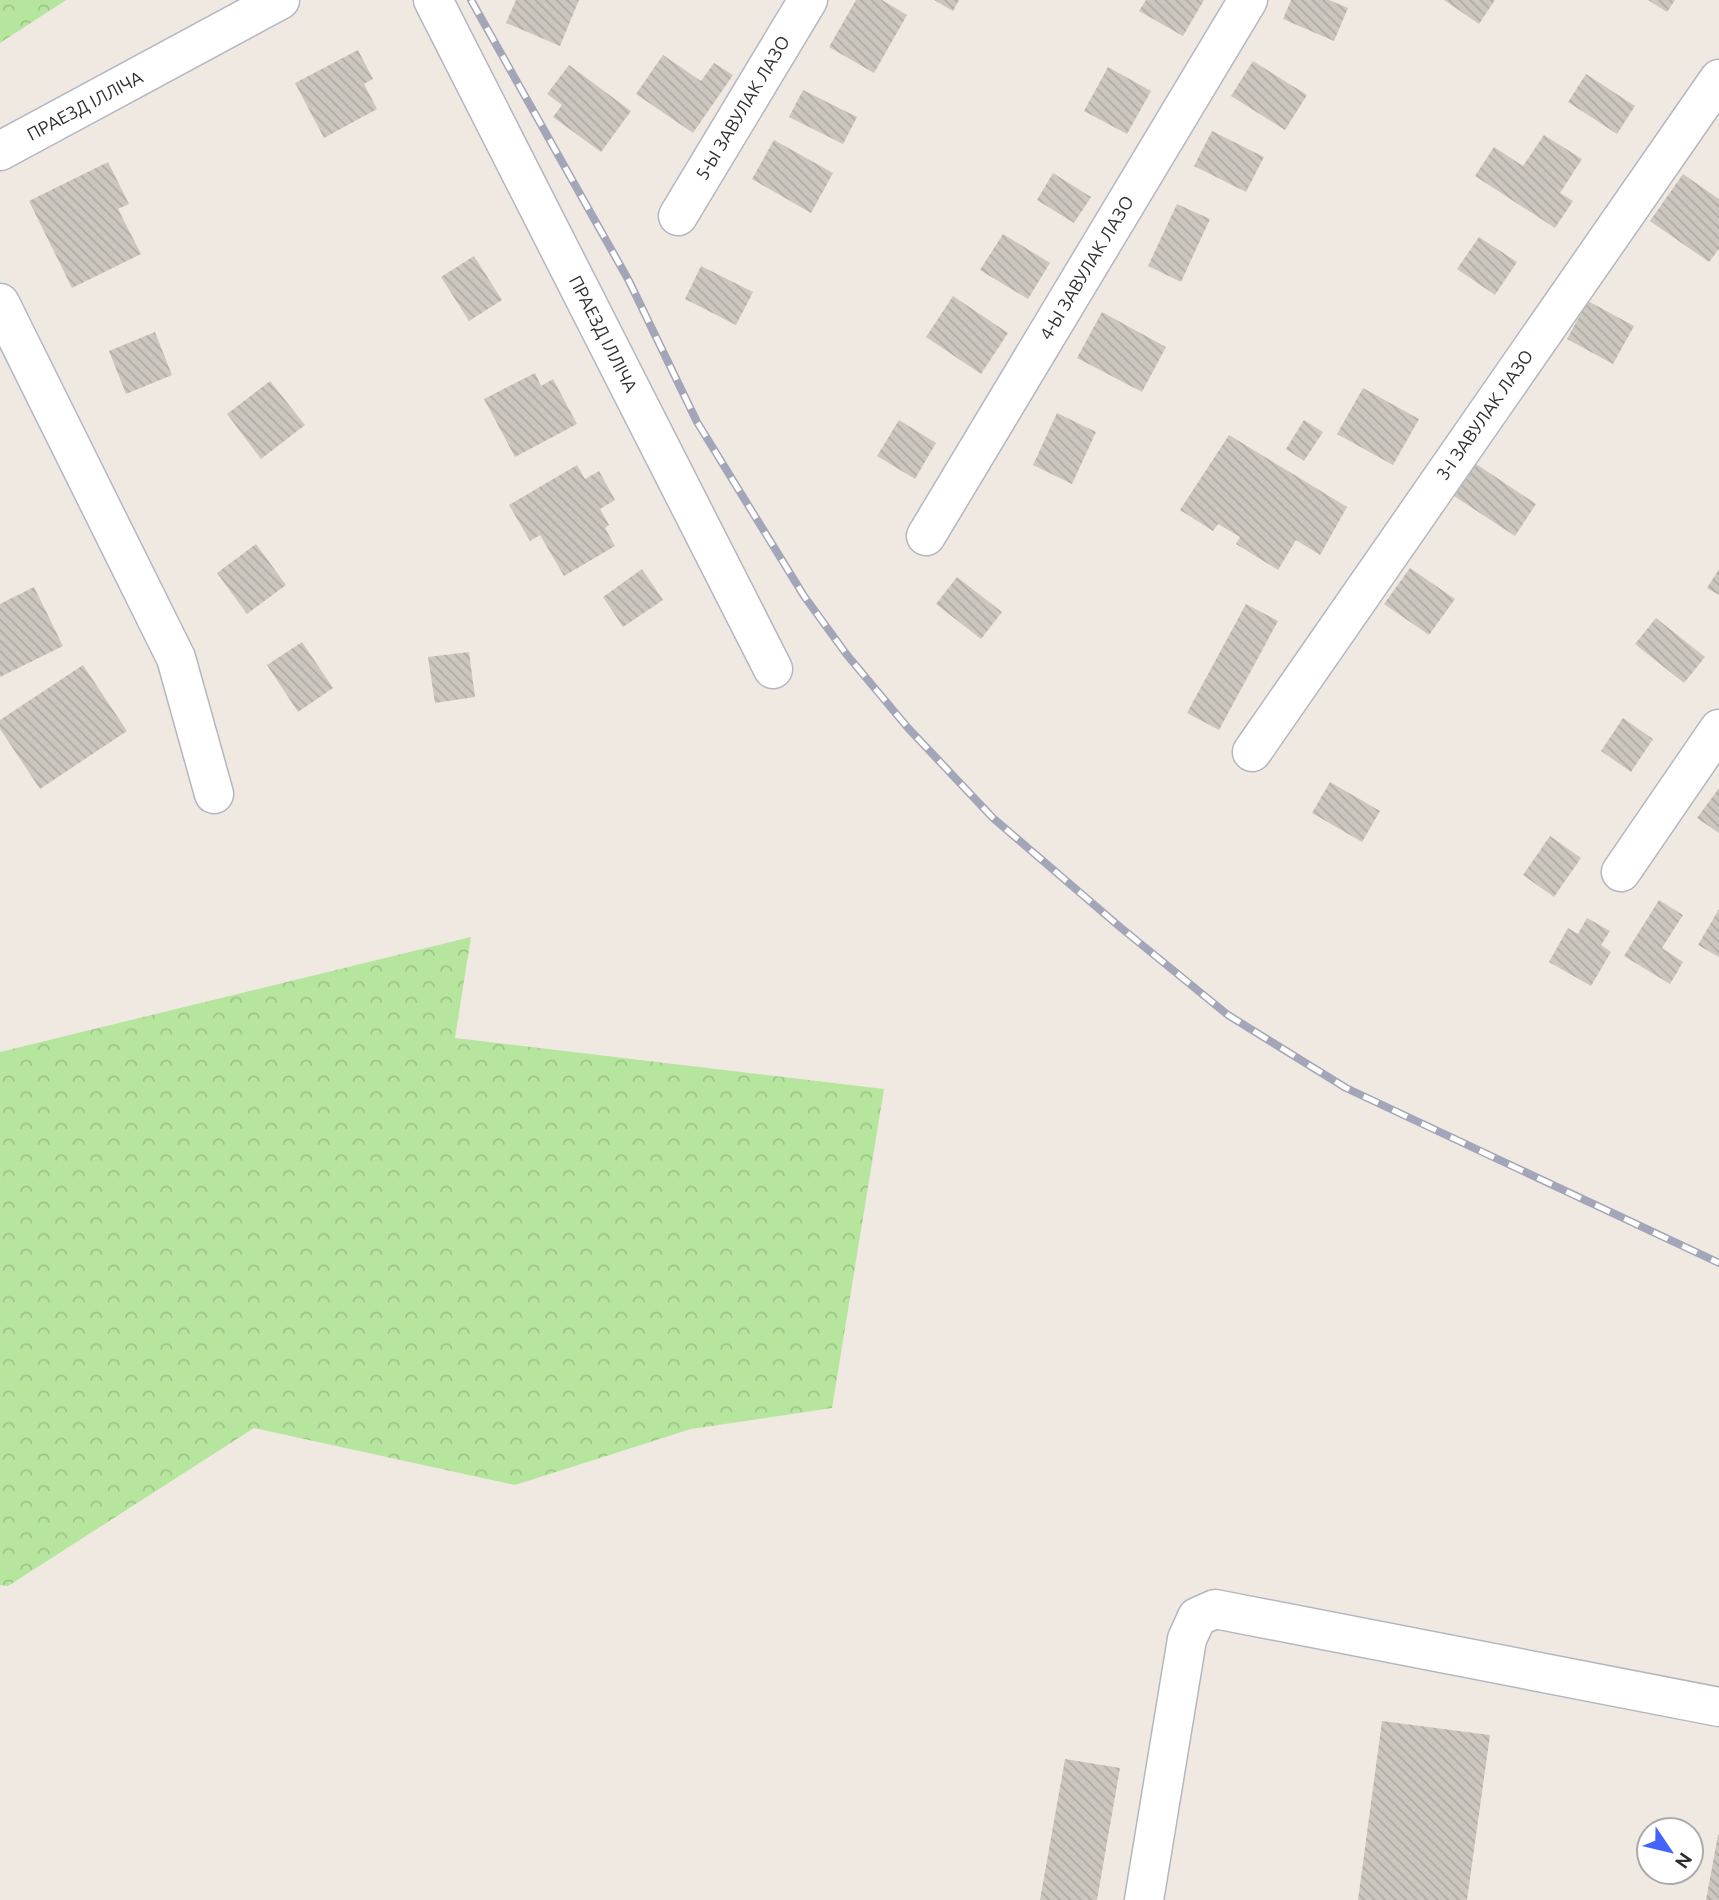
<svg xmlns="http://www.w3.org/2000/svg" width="1719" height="1900" viewBox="0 0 1719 1900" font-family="Ubuntu,sans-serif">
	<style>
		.forest { fill: url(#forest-crowns) }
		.building { fill: url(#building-back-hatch) }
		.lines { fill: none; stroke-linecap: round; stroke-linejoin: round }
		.minor-casing { stroke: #b4b7c1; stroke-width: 41 }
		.minor { stroke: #fff; stroke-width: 38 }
		.rail-casing { stroke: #a3a6b8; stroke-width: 8 }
		.rail { stroke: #fff; stroke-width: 5; stroke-dasharray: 16; stroke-linecap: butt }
		.labels { text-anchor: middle; stroke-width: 5; stroke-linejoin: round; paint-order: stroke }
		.street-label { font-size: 18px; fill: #2e2e2e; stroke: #fff }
	</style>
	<defs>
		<pattern id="forest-crowns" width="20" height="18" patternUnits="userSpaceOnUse" patternTransform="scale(1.75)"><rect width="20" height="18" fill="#b6e59e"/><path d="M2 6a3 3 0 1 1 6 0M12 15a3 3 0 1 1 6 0" fill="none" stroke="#9dc588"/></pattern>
		<pattern id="building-back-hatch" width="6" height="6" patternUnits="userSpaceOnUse" patternTransform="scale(1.75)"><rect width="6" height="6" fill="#cbc7bf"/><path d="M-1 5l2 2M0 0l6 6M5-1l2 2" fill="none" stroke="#afaba4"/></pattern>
	</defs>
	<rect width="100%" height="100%" fill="#efe9e1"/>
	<!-- forest -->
	<path class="forest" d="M0 0H66L0 43Z
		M471 937 455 1038 884 1089 832 1408 691 1429 515 1485 254 1428 8 1586 0 1585V1052Z"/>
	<!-- building -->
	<path class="building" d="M516 0H579L560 46 506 23Z
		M856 0H882L907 15 874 73 829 47Z
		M934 0H959L953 11Z
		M1146 0H1204L1183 36 1139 11Z
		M1291 0H1329L1348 8 1334 41 1283 19Z
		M1444 0H1495L1479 24Z
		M1648 0H1675L1667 12Z
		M358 50 373 79 364 84 377 109 324 138 295 83Z
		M663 55 701 81 714 63 733 75 693 133 636 94Z
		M1253 61 1307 95 1285 130 1231 96Z
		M569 65 631 111 601 152 553 117 562 105 547 94Z
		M1108 67 1151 91 1127 134 1084 111Z
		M1586 74 1635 106 1617 134 1568 102Z
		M803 90 857 117 843 144 789 117Z
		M1212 131 1264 157 1246 192 1194 166Z
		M1544 135 1582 159 1560 193 1573 201 1555 228 1475 176 1494 147 1523 166Z
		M774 140 833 173 811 213 752 179Z
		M108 162 129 204 118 209 141 254 72 288 29 201Z
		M1053 173 1091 197 1074 223 1037 200Z
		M1683 174 1719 199V249L1709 262 1650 221Z
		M1177 204 1210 219 1181 282 1148 266Z
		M1003 234 1050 263 1028 299 980 270Z
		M1479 237 1517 262 1495 295 1457 269Z
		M474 256 502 300 469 321 441 277Z
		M701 266 753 292 736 325 685 299Z
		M953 296 1008 333 981 374 926 337Z
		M1588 301 1634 326 1613 364 1567 339Z
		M1102 312 1166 347 1142 392 1077 358Z
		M155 332 172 375 126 394 109 351Z
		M535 373 541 386 553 379 577 424 515 457 484 399Z
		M270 381 305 425 261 459 227 414Z
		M1363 388 1419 419 1393 465 1337 434Z
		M1057 413 1096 432 1072 484 1033 465Z
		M899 420 936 443 915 479 877 456Z
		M1304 420 1323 432 1304 461 1286 449Z
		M1229 435 1347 507 1320 555 1296 540 1278 570 1236 544 1240 537 1218 524 1213 531 1180 510Z
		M1476 464 1536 504 1515 536 1454 496Z
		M577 465 585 479 599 471 615 500 600 509 609 525 605 528 615 546 564 576 540 535 530 541 509 505Z
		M256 544 286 585 247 614 217 573Z
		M1410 568 1455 599 1429 635 1384 604Z
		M642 569 663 600 623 627 603 597Z
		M1719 569V595L1707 588Z
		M957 577 1002 612 981 639 936 604Z
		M34 587 63 646 0 677V604Z
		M1246 604 1278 621 1219 730 1187 713Z
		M1656 618 1705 657 1684 683 1635 644Z
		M302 642 333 688 298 712 267 665Z
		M469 652 475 697 435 703 428 657Z
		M83 665 127 731 40 789 0 729V720Z
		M1623 718 1653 739 1631 772 1601 751Z
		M1330 782 1380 811 1362 842 1312 813Z
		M1719 788V833L1697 818Z
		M1550 836 1581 858 1554 897 1523 875Z
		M1659 900 1683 915 1662 948 1683 962 1670 984 1624 956Z
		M1719 909V957L1698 945Z
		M1587 918 1610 931 1601 945 1611 952 1591 986 1549 962 1568 928 1578 934Z
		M1382 1721 1490 1735 1467 1900H1358Z
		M1065 1759 1120 1768 1097 1900H1040Z
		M1718 1835H1719V1900H1706Z"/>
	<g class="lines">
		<defs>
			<path id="minor" d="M433 0 773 669
				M0 151 280 0
				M678 216 808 0
				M0 303 176 658 214 794
				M926 536 1248 0
				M1252 752 1719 79
				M1621 872 1719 729
				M1144 1900 1187 1639 1197 1617 1215 1609 1719 1707"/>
		</defs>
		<!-- minor casing -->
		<use href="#minor" class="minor-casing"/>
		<!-- minor -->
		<use href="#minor" class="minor"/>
		<defs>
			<path id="rail" d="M471 0 629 281 697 422 804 596 847 655 908 728 993 818 1120 927 1228 1015 1346 1088 1719 1263"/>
		</defs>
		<!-- rail casing -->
		<use href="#rail" class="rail-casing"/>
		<!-- rail -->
		<use href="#rail" class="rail"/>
	</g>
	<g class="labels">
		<!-- street labels -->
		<g class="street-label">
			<text transform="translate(85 106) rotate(-28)" y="6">ПРАЕЗД ІЛЛІЧА</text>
			<text transform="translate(743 108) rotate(-59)" y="6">5-Ы ЗАВУЛАК ЛАЗО</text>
			<text transform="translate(1087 268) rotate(-59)" y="6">4-Ы ЗАВУЛАК ЛАЗО</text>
			<text transform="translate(603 334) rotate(63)" y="6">ПРАЕЗД ІЛЛІЧА</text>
			<text transform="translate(1485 415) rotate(-55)" y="6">3-І ЗАВУЛАК ЛАЗО</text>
		</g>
	</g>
	<!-- north arrow -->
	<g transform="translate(1670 1851) rotate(125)"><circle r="33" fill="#ffffff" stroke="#ababab" stroke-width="2"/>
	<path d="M0-5L12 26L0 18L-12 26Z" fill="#4264fb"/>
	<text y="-10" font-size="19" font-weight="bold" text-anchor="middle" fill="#2e2e2e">N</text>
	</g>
</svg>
